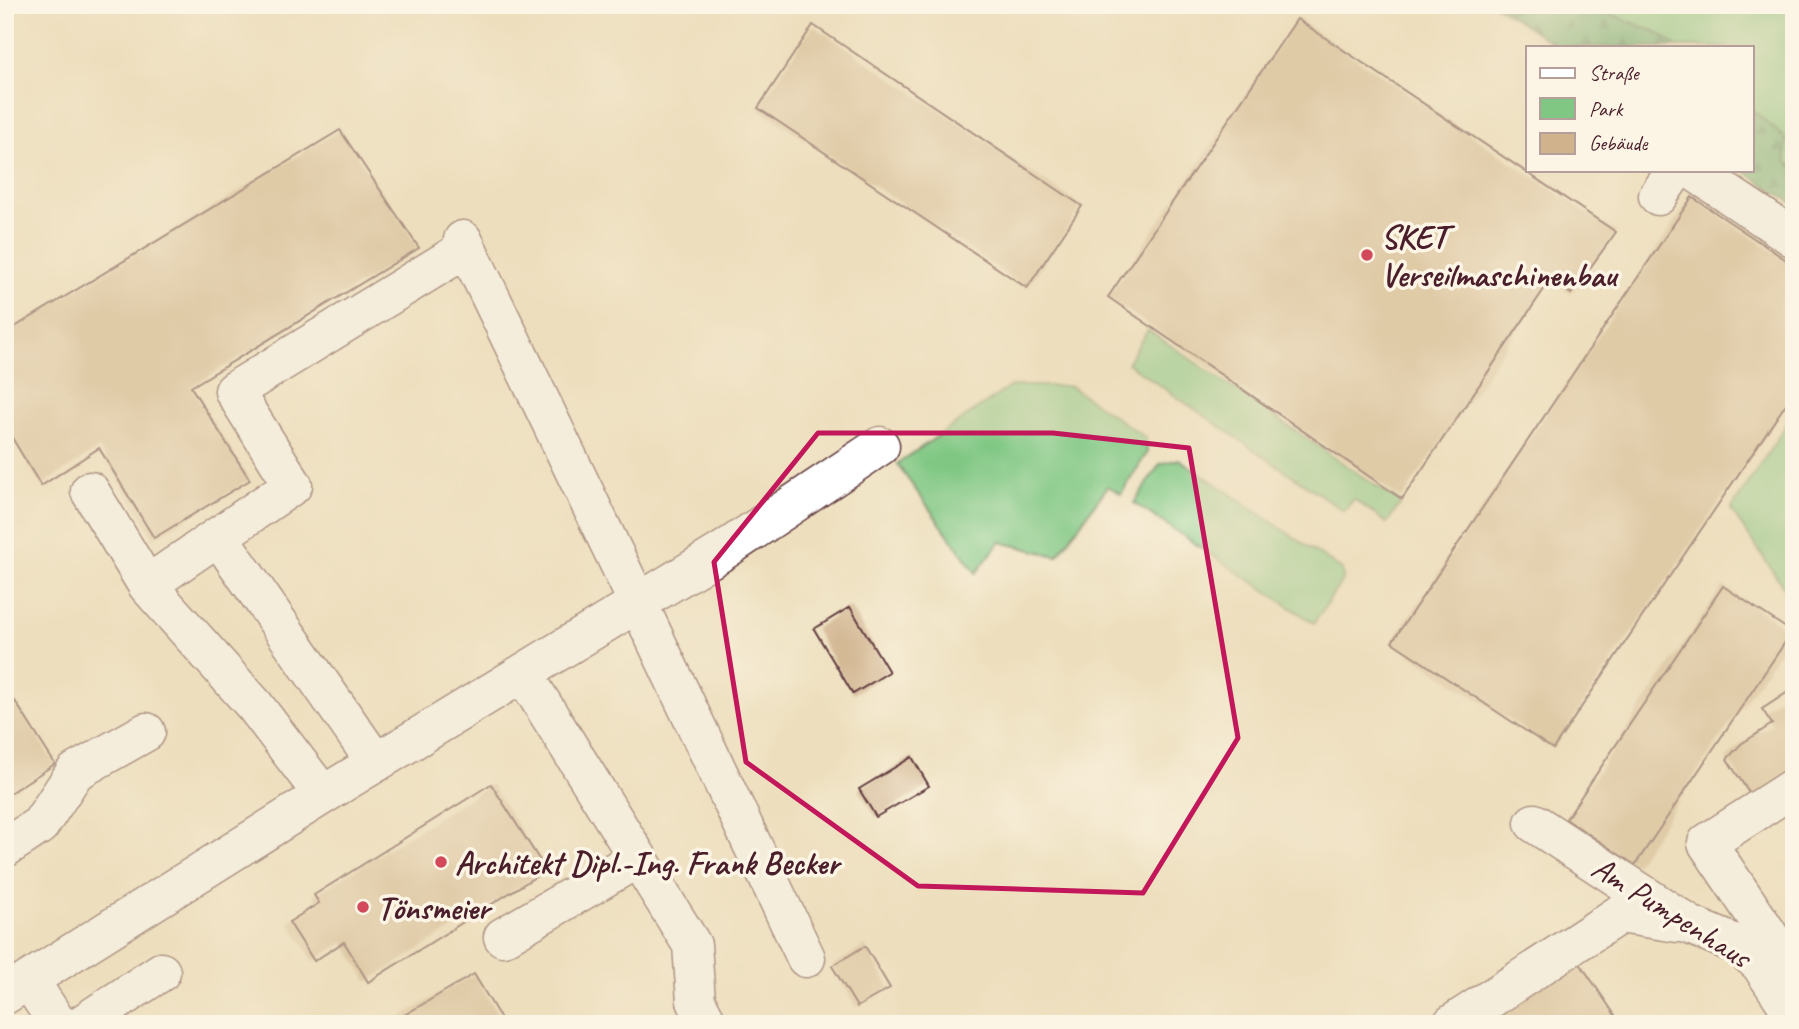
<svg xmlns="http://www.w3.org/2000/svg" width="1799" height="1029" viewBox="0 0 1799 1029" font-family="Caveat,sans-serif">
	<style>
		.green { fill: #7fc783; stroke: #647357; stroke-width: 2 }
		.forest { fill: url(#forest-firs); stroke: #58664e; stroke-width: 2 }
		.building { fill: #d0b38d }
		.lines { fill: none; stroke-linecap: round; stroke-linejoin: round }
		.minor-casing { stroke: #623c41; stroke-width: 41 }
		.minor { stroke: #fff; stroke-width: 38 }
		.marked { fill: none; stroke: #c2185b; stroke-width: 5; stroke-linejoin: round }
		.poi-dot { fill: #d1495b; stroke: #fcf5e5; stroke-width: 2.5 }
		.labels { text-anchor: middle; stroke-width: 7; stroke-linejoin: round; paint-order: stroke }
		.poi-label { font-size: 33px; font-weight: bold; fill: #4a1f2b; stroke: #fcf5e5; text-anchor: start }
		.street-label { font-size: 33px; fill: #4a1f2b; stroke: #fcf5e5 }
	</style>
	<defs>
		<pattern id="forest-firs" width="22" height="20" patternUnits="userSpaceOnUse" patternTransform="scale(1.75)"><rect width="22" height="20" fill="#67ac71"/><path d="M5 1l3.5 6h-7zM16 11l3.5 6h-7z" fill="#578b5d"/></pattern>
	</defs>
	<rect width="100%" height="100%" fill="#fcf5e5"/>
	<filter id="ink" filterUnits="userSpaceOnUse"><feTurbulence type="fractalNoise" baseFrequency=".0143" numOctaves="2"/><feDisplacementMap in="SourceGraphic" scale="14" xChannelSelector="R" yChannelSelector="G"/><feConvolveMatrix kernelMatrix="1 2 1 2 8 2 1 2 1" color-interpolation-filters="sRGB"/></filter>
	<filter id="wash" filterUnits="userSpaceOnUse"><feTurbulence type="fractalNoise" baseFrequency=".00686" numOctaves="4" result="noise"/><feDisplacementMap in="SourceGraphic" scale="28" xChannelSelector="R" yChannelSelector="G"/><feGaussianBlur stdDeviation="1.57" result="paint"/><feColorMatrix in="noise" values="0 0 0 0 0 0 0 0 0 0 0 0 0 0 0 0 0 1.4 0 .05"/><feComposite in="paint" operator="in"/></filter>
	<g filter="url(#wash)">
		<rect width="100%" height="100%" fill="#eddfbd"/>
		<!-- green -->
		<path class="green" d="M1587 5H1794V168L1786 162V139L1752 110V47H1676L1659 33Z
			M1148 330 1401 503 1387 523 1354 499 1344 511 1127 363Z
			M1011 386H1070L1146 438 1147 453 1121 494 1108 486 1057 556 1000 542 976 573 897 464Z
			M1794 413V602L1731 510Z
			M1179 459 1342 570 1343 579 1314 623 1134 503 1160 464Z"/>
		<!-- forest -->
		<path class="forest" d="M1495 5H1587L1659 33 1676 47H1558Z
			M1752 110 1786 139V161L1794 168V204L1742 170H1752Z"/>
		<g id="blocks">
			<!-- building -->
			<path class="building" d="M1297 19 1616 232 1571 294 1551 279 1402 499 1108 297Z
				M813 25 1082 206 1027 288 758 108Z
				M340 130 419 248 191 387 250 480 154 538 99 448 41 486 5 426V333Z
				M1692 197 1794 265V392L1553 749 1392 642Z
				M1723 586 1792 632 1635 865 1566 819Z
				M850 607 889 672 853 694 814 629Z
				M1794 688V738L1787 742 1794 752V772L1753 799 1727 759 1741 744 1772 724 1762 709Z
				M15 701 55 764 5 796V708Z
				M912 757 929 786 876 817 859 789Z
				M491 784 546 870 368 982 344 942 314 961 289 922 319 903 314 895Z
				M865 946 890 988 857 1007 832 966Z
				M1577 959 1621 1024H1482Z
				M474 974 504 1024H389Z"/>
		</g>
	</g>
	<g filter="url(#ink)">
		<use href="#blocks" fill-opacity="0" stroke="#623c41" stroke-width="2"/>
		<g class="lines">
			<defs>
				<path id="minor" d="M1692 170 1794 238
					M1658 196 1676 170
					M463 240 638 603 806 958
					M90 491 147 585 255 706 323 795
					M218 536 376 763
					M147 585 293 485 234 391 467 248
					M523 673 692 945 696 1001 708 1024
					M1534 823 1690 925 1738 945 1760 964 1794 1015
					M5 848 40 825 75 772 146 732
					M503 937 638 858
					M1760 964 1780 952 1707 843 1794 787
					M29 980 58 1024
					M5 995 323 795 723 551 880 446
					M82 1024 161 972
					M1452 1024 1620 914 1678 923"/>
			</defs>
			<!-- minor casing -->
			<use href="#minor" class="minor-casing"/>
			<!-- minor -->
			<use href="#minor" class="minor"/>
		</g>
	</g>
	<!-- marked area -->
	<path d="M0 0H1799V1029H0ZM818 433H1053L1189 448 1238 738 1143 893 918 886 746 762 714 562Z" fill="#eddfbd" fill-opacity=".55" fill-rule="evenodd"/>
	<path class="marked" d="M818 433H1053L1189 448 1238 738 1143 893 918 886 746 762 714 562Z"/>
	<!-- markers -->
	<g class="poi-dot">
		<circle cx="1367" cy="255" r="7"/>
		<circle cx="441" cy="862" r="7"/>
		<circle cx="363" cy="907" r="7"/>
	</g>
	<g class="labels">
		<!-- poi labels -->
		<g class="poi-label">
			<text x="1381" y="248">SKET<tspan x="1381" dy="38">Verseilmaschinenbau</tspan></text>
			<text x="455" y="874">Architekt Dipl.-Ing. Frank Becker</text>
			<text x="377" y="919">Tönsmeier</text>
		</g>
		<!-- street labels -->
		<g class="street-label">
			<text transform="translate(1672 911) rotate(32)" y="12">Am Pumpenhaus</text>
		</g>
	</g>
	<!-- margin -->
	<rect width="1799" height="1029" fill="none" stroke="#fcf5e5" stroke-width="28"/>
	<!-- legend -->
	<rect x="1526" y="46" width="228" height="126" fill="#fcf5e5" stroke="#b59f9b" stroke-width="2"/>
	<rect x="1540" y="68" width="35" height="10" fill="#ffffff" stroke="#b59f9b" stroke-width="2"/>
	<text x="1589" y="80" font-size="21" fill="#4a1f2b">Straße</text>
	<rect x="1540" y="98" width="35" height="21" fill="#7fc783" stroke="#b59f9b" stroke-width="2"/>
	<text x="1589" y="116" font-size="21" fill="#4a1f2b">Park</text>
	<rect x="1540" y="133" width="35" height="21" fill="#d0b38d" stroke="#b59f9b" stroke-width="2"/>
	<text x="1589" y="150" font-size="21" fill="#4a1f2b">Gebäude</text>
</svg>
